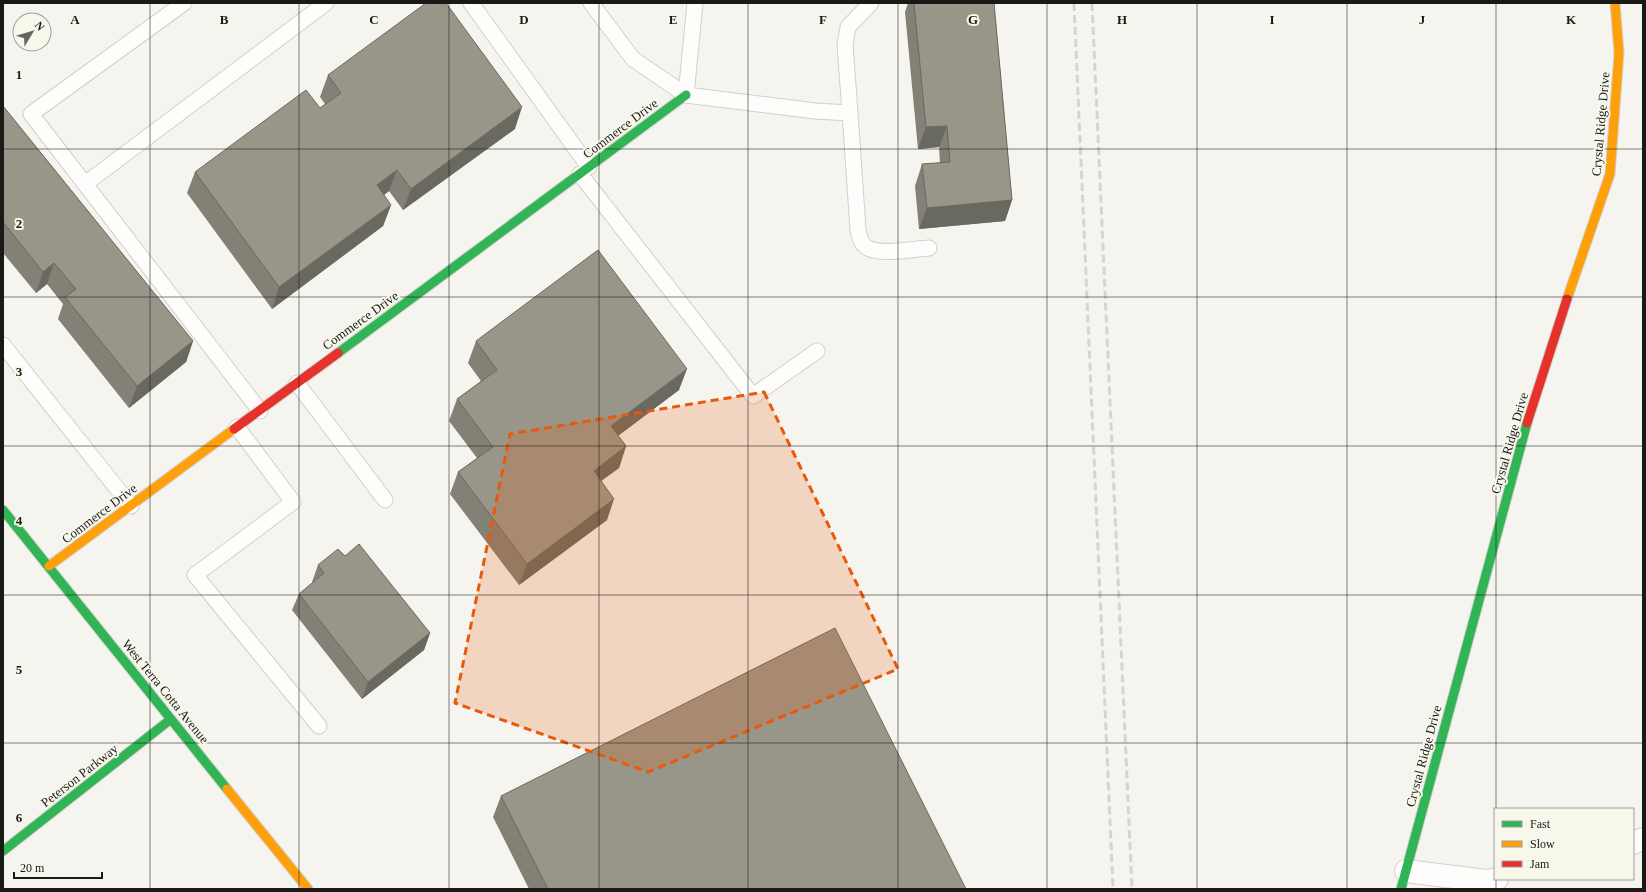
<svg xmlns="http://www.w3.org/2000/svg" width="1646" height="892" viewBox="0 0 1646 892" font-family="Georgia,serif">
	<style>
		.lines { fill: none; stroke-linecap: round; stroke-linejoin: round }
		.lane-casing { stroke: #d1d0cc; stroke-width: 17 }
		.street-casing { stroke: #d1d0cc; stroke-width: 24 }
		.fast-casing { stroke: #d1d0cc; stroke-width: 11 }
		.slow-casing { stroke: #d1d0cc; stroke-width: 11 }
		.jam-casing { stroke: #d1d0cc; stroke-width: 11 }
		.lane { stroke: #fefdfc; stroke-width: 15 }
		.street { stroke: #fefdfc; stroke-width: 22 }
		.fast { stroke: #30b455; stroke-width: 9 }
		.slow { stroke: #ff9f0a; stroke-width: 9 }
		.jam { stroke: #e5322d; stroke-width: 9 }
		.rail { stroke: #d4d4d2; stroke-width: 3; stroke-dasharray: 8 4; stroke-linecap: butt }
		.wall { fill: #838176 }
		.shaded-wall { fill: #6a6960 }
		.building { fill: #989689; stroke: #6a6960 }
		.marked { fill: #e8590c; fill-opacity: 0.2; stroke: #e8590c; stroke-width: 3; stroke-dasharray: 8 5; stroke-linejoin: round }
		.grid { fill: none; stroke: #191915; stroke-width: 1; stroke-opacity: 0.55 }
		.labels { text-anchor: middle; stroke-width: 4; stroke-linejoin: round; paint-order: stroke }
		.street-label { font-size: 13px; fill: #191915; stroke: #f8f7eb }
		.grid-label { font-size: 13px; text-anchor: middle; font-weight: bold; fill: #191915; stroke: #f8f7eb; stroke-width: 4; stroke-linejoin: round; paint-order: stroke }
	</style>
	<rect width="100%" height="100%" fill="#f5f4ee"/>
	<g class="lines">
		<defs>
			<path id="lane" d="M184 3 31 114 260 411
				M471 3 589 167
				M591 3 633 59 686 95 815 111 850 113 845 45 848 27 871 3
				M686 95 695 3
				M850 113 858 230C860 236 860 243 866 247 879 256 913 249 929 248
				M580 174 753 396 817 351
				M85 184 326 3
				M3 345 131 506
				M297 383 385 500
				M237 427 293 502 195 575 319 726"/>
			<path id="street" d="M1633 843 1643 839
				M1406 871 1486 881 1497 879"/>
			<path id="fast" d="M338 353 686 95
				M3 510 227 789
				M3 851 171 719
				M1401 889 1527 423"/>
			<path id="slow" d="M1567 299 1610 174 1619 53 1615 3
				M49 566 234 429
				M227 789 308 889"/>
			<path id="jam" d="M1527 423 1567 299
				M234 429 338 353"/>
		</defs>
		<!-- lane casing -->
		<use href="#lane" class="lane-casing"/>
		<!-- street casing -->
		<use href="#street" class="street-casing"/>
		<!-- fast casing -->
		<use href="#fast" class="fast-casing"/>
		<!-- slow casing -->
		<use href="#slow" class="slow-casing"/>
		<!-- jam casing -->
		<use href="#jam" class="jam-casing"/>
		<!-- lane -->
		<use href="#lane" class="lane"/>
		<!-- street -->
		<use href="#street" class="street"/>
		<!-- fast -->
		<use href="#fast" class="fast"/>
		<!-- slow -->
		<use href="#slow" class="slow"/>
		<!-- jam -->
		<use href="#jam" class="jam"/>
		<!-- rail -->
		<path class="rail" d="M1074 3 1113 889
			M1092 3 1132 889"/>
	</g>
	<!-- wall -->
	<path class="wall" d="M908 3H994L1012 200 1005 221 919 229 915 186 922 164 940 163 939 147 918 149 905 12Z
		M328 75 515 129 403 210 389 191 384 195 391 205 383 226 272 309 187 193 195 172 320 108 325 104 320 97Z
		M3 106 193 341 186 362 129 408 58 319 63 304 47 284 36 293 3 253Z
		M476 341 679 390 618 436 626 446 619 468 601 481 607 520 519 585 450 494 458 472 477 458 449 421 457 399 481 381 468 363Z
		M345 556 430 633 424 650 362 699 292 610 299 594 312 583V582L318 565Z
		M501 796 966 889H529L493 817Z"/>
	<!-- shaded-wall -->
	<path class="shaded-wall" d="M522 107 515 129 403 210 411 189Z
		M947 126 939 147 918 149 926 127Z
		M397 170 389 191 369 206 377 185Z
		M1012 200 1005 221 919 229 927 208Z
		M391 205 383 226 272 309 279 287Z
		M54 263 47 284 36 293 43 272Z
		M193 341 186 362 129 408 137 386Z
		M687 369 679 390 603 447 611 426Z
		M626 446 619 468 586 492 594 471Z
		M614 499 607 520 519 585 527 564Z
		M430 633 424 650 362 699 368 682Z"/>
	<!-- building -->
	<path class="building" d="M426 3H446L522 107 411 189 397 170 377 185 391 205 279 287 195 172 306 90 320 108 341 93 328 75Z
		M914 3H994L1012 200 927 208 922 164 950 162 947 126 926 127Z
		M3 106 193 341 137 386 65 297 76 289 54 263 43 272 3 222Z
		M598 250 687 369 611 426 626 446 594 471 614 499 527 564 458 472 493 447 457 399 497 370 476 341Z
		M359 544 430 633 368 682 299 594 324 573 318 565 338 549 345 556Z
		M835 628 966 889H548L501 796Z"/>
	<!-- marked area -->
	<path class="marked" d="M764 392 898 669 648 772 455 703 510 434Z"/>
	<!-- grid -->
	<path class="grid" d="M150 3V889M299 3V889M449 3V889M599 3V889M748 3V889M898 3V889M1047 3V889M1197 3V889M1347 3V889M1496 3V809M3 149H1643M3 297H1643M3 446H1643M3 595H1643M3 743H1643M1496 879V889"/>
	<g class="labels">
		<!-- street labels -->
		<g class="street-label">
			<text transform="translate(1600 124) rotate(-85)" y="5">Crystal Ridge Drive</text>
			<text transform="translate(620 128) rotate(-37)" y="5">Commerce Drive</text>
			<text transform="translate(360 320) rotate(-36)" y="5">Commerce Drive</text>
			<text transform="translate(1509 443) rotate(-74)" y="5">Crystal Ridge Drive</text>
			<text transform="translate(99 513) rotate(-37)" y="5">Commerce Drive</text>
			<text transform="translate(166 691) rotate(51)" y="5">West Terra Cotta Avenue</text>
			<text transform="translate(1423 756) rotate(-75)" y="5">Crystal Ridge Drive</text>
			<text transform="translate(79 775) rotate(-38)" y="5">Peterson Parkway</text>
		</g>
	</g>
	<g class="grid-label">
		<text x="75" y="24">A</text>
		<text x="224" y="24">B</text>
		<text x="374" y="24">C</text>
		<text x="524" y="24">D</text>
		<text x="673" y="24">E</text>
		<text x="823" y="24">F</text>
		<text x="973" y="24">G</text>
		<text x="1122" y="24">H</text>
		<text x="1272" y="24">I</text>
		<text x="1422" y="24">J</text>
		<text x="1571" y="24">K</text>
		<text x="19" y="79">1</text>
		<text x="19" y="228">2</text>
		<text x="19" y="376">3</text>
		<text x="19" y="525">4</text>
		<text x="19" y="674">5</text>
		<text x="19" y="822">6</text>
	</g>
	<!-- border -->
	<rect width="1646" height="892" fill="none" stroke="#191915" stroke-width="8"/>
	<!-- legend -->
	<rect x="1494" y="808" width="140" height="72" fill="#f8f7eb" stroke="#9f9e95"/>
	<rect x="1502" y="821" width="20" height="6" fill="#30b455" stroke="#9f9e95"/>
	<text x="1530" y="828" font-size="12" fill="#191915">Fast</text>
	<rect x="1502" y="841" width="20" height="6" fill="#ff9f0a" stroke="#9f9e95"/>
	<text x="1530" y="848" font-size="12" fill="#191915">Slow</text>
	<rect x="1502" y="861" width="20" height="6" fill="#e5322d" stroke="#9f9e95"/>
	<text x="1530" y="868" font-size="12" fill="#191915">Jam</text>
	<!-- north arrow -->
	<g transform="translate(32 32) rotate(52)"><circle r="19" fill="#f8f7eb" stroke="#9f9e95"/>
	<path d="M0-3L7 15L0 10L-7 15Z" fill="#666661"/>
	<text y="-6" font-size="11" font-weight="bold" text-anchor="middle" fill="#191915">N</text>
	</g>
	<!-- scale -->
	<path d="M14 872v6h88v-6" fill="none" stroke="#191915" stroke-width="2"/>
	<text x="20" y="872" font-size="12" fill="#191915" stroke="#f8f7eb" stroke-width="3" paint-order="stroke">20 m</text>
</svg>
